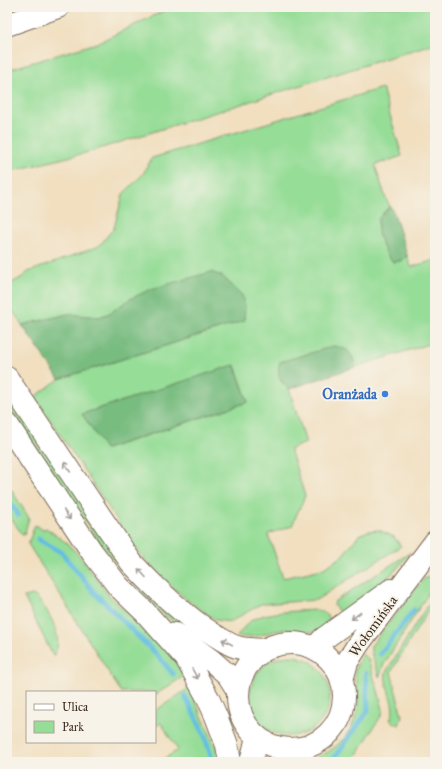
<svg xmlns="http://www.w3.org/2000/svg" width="442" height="769" viewBox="0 0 442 769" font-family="'IM FELL Great Primer',serif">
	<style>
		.green { fill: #96dd97; stroke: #68845a; fill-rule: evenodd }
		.forest { fill: #78bc80; stroke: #5a734f }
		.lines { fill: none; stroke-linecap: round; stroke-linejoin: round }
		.stream { stroke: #63bee1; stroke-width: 5 }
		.secondary-casing { stroke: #7b6957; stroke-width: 24 }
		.highway-casing { stroke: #7b6957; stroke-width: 24 }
		.secondary { stroke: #fff; stroke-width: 22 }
		.highway { stroke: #fff; stroke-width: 22 }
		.oneway { stroke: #a79f9a }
		.shop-dot { fill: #3f7fe0; stroke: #f7f3e8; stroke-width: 1.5 }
		.labels { text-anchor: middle; stroke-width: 4; stroke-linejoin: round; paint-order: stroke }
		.shop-label { font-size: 14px; font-weight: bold; fill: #366cbe; stroke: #f7f3e8; text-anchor: end }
		.street-label { font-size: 14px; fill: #3b2a1e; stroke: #f7f3e8 }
	</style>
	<rect width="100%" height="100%" fill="#f7f3e8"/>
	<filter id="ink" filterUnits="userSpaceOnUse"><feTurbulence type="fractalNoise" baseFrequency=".025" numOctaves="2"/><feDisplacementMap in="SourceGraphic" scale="8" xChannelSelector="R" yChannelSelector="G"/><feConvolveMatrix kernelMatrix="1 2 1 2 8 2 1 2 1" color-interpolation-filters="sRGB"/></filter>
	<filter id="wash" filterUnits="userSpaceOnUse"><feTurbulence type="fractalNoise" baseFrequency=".012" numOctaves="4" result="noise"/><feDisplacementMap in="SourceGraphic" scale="16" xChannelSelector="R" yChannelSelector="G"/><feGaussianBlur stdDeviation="0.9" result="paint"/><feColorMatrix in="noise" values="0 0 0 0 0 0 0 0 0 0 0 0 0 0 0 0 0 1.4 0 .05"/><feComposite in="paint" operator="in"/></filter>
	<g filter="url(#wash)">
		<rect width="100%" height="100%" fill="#f1dfc0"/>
		<!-- green -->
		<path class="green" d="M172 7H435V43L89 152 7 172V70L97 43Z
			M382 88 402 156 375 165 386 199 390 206 383 213 378 234 388 256 393 262C400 261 404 261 407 255L411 267 435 260V342L355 367 353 358 281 381 289 389 306 443 290 449 305 496 296 516 292 526 268 534 283 578 322 569 340 558 359 535 368 531 379 530 394 537 401 546 316 600 261 604 230 622 216 620 187 600 154 569 135 547 35 397 59 379 244 321 242 295 222 276 130 299 110 313 99 317 68 314 22 325 7 302V285L21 278 28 272 99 246 114 228 123 194 143 174 152 158ZM235 365 248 402 106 449 82 414Z
			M7 391 205 638 201 644 158 610 122 571 97 539 7 403Z
			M7 483 29 518 24 535H22L7 511Z
			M35 525 43 530 46 528 68 544 82 559 110 597 173 656 184 676 155 695V692H121L28 544Z
			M411 552 393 573 342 616 334 605 335 601Z
			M433 574H435V583L384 664 379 677 371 652V646L387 625 424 579Z
			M435 593V599L391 672 402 716 399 725 390 720C399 706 383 688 386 672Z
			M33 595C45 603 61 632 57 647 57 650 55 653 53 656L24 597Z
			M317 610 326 614 333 623C327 626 320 631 313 632 303 633 293 628 282 630 264 632 255 640 237 636 241 631 246 624 252 620 266 611 301 611 317 610Z
			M362 654 368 659 379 694 383 710 381 716 356 756 350 762H306C339 751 360 729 358 692 358 685 354 677 355 671 356 665 360 659 362 654Z
			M250 696a40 40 0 1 1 80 0a40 40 0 1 1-80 0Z
			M189 688 216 747 219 762H159L178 750 161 723 155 726V711Z"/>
		<!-- forest -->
		<path class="forest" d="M390 206 394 213 407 255C404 261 400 261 393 262 384 253 374 231 379 218 382 214 386 210 390 206Z
			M211 272 222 276 242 295 245 306 244 321 59 379 22 325 68 314 99 317 110 313 130 299 151 289Z
			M334 346C349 349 352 352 355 367L289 389C279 380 276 376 280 362Z
			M234 365 248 402 105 449 82 414Z"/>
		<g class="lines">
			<!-- stream -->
			<path class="stream" d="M7 497 18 515
				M38 539 61 552 94 592 156 654 173 674
				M380 654 414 610
				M185 696 204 734 213 762
				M331 762 368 711 366 673"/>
		</g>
	</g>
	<g filter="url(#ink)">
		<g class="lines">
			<defs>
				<path id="secondary" d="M7 378 131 562C156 589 182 614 213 634 221 639 229 645 237 647 246 650 256 649 265 650
					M7 424 92 552 118 586 144 611 186 658 208 698 216 716 227 745 230 762
					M175 634 212 661 228 675 238 691
					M238 696a53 53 0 1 1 106 0a53 53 0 1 1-106 0Z
					M315 648 323 639 391 590
					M342 680 347 662 359 643 435 542
					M251 762 257 737"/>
				<path id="highway" d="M7 25 58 7"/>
			</defs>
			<!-- secondary casing -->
			<use href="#secondary" class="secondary-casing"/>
			<!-- highway casing -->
			<use href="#highway" class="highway-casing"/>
			<!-- secondary -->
			<use href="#secondary" class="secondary"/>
			<!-- highway -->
			<use href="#highway" class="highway"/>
		</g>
		<!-- one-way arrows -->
		<defs><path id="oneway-shaft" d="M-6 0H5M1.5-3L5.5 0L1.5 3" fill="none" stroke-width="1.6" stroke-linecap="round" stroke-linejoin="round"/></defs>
		<g class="oneway">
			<use href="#oneway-shaft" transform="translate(67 467) rotate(-124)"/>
			<use href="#oneway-shaft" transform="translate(67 515) rotate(56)"/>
			<use href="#oneway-shaft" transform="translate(142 573) rotate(-132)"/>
			<use href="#oneway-shaft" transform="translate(356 616) rotate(143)"/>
			<use href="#oneway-shaft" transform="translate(227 642) rotate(-152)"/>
			<use href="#oneway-shaft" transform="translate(195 674) rotate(60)"/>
		</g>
	</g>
	<!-- markers -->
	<circle class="shop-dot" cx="385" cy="394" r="4"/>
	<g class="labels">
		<!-- shop labels -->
		<g class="shop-label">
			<text x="377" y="399">Oranżada</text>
		</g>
		<!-- street labels -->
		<g class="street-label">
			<text transform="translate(373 626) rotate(-54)" y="5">Wołomińska</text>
		</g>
	</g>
	<!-- margin -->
	<rect width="442" height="769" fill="none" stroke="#f7f3e8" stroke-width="24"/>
	<!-- legend -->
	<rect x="26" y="691" width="130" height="52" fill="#f7f3e8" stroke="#aca397"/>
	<rect x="34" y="704" width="20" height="6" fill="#ffffff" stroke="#aca397"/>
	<text x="62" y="711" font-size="12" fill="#3b2a1e">Ulica</text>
	<rect x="34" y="721" width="20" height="12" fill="#96dd97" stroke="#aca397"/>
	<text x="62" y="731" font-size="12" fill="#3b2a1e">Park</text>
</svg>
